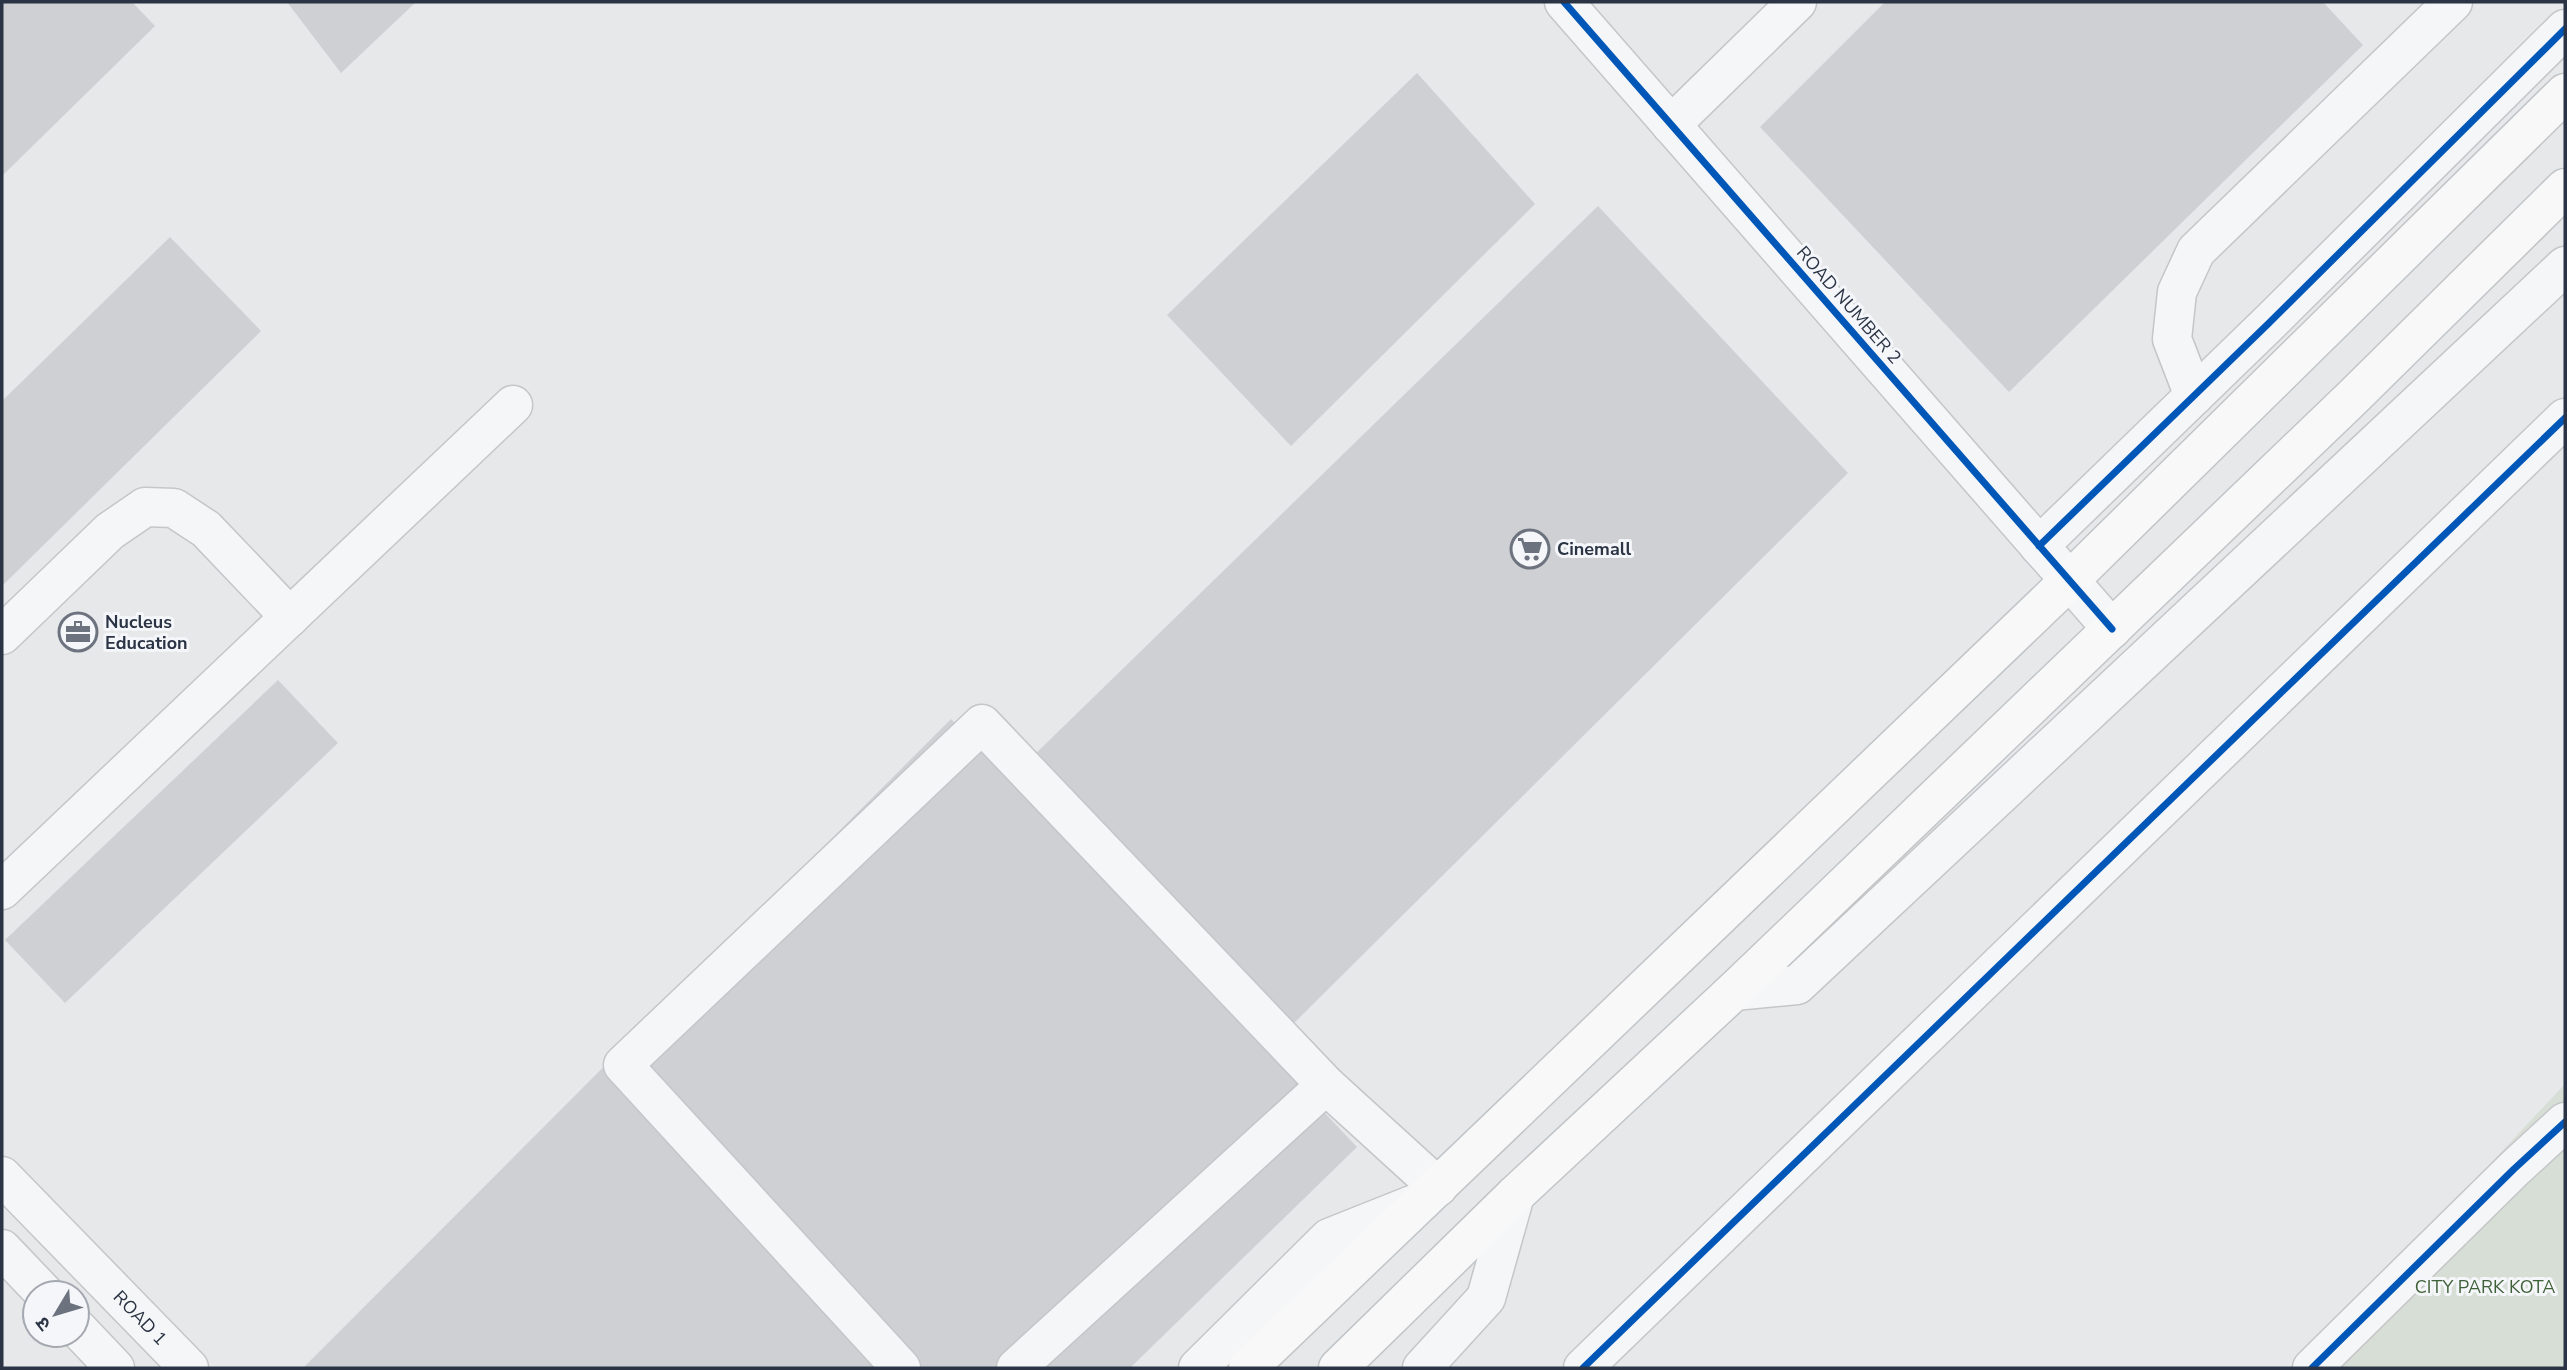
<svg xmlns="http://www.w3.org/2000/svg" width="2567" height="1370" viewBox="0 0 2567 1370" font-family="'Nunito Sans','Noto Sans Devanagari',sans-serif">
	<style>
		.green { fill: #d6ded6 }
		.building { fill: #ced0d3 }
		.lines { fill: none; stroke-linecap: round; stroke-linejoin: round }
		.minor-casing { stroke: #c4c6c8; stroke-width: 41 }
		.major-casing { stroke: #c2c5c8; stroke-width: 41 }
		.minor { stroke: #f5f6f7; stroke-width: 38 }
		.major { stroke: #f8f8f8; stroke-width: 38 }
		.cycleway-casing { stroke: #f4f6f9; stroke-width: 11 }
		.cycleway { stroke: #0057b8; stroke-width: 7 }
		.labels { text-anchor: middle; stroke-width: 6; stroke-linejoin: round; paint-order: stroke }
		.street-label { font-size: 18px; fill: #2b3445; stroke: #f4f6f9 }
		.poi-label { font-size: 18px; font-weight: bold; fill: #2b3445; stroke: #f4f6f9; text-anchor: start }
		.park-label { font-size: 18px; fill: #3f6138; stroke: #f4f6f9 }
	</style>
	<rect width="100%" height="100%" fill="#e6e8ea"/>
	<!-- green -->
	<path class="green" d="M2565 1084V1368H2299Z"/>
	<!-- building -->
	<path class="building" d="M2 2H132L155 26 2 176Z
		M287 2H416L341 73Z
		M1885 2H2323L2363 45 2009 392 1760 127Z
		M1417 73 1535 204 1291 446 1167 315Z
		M1598 206 1848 473 1284 1033 1027 762Z
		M170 237 261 331 2 586V401Z
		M278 680 338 743 65 1003 5 940Z
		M951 719 1357 1147 1130 1368H303Z"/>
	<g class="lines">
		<defs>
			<g id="minor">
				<path d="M1564 2 2112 629"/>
				<path d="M1671 125 1797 2"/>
				<path d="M2194 396 2172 339 2177 292 2196 251 2453 2"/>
				<path d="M2039 546 2269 323 2565 29"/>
				<path d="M2 635 110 531 145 507 174 508 206 529 290 617"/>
				<path d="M2 890 513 405"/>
				<path d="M1734 991 1797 985 2565 266"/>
				<path id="s1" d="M2 1176 189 1368"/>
				<path d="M2 1249 44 1293"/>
				<path d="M77 1328 115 1368"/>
				<path d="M901 1368 623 1065 982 724 1326 1085 1438 1187"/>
				<path d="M1016 1368 1326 1085"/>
				<path d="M1198 1368 1329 1238 1422 1201"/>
				<path d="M1422 1368 1486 1298 1515 1195"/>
				<path d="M1583 1368 2565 418"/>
				<path d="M2312 1368 2514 1169 2565 1122"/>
			</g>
			<path id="major" d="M1248 1368 2070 580 2565 93
				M1338 1368 1515 1195 1734 991 2351 399 2565 188"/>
		</defs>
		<!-- minor casing -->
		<use href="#minor" class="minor-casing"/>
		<!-- major casing -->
		<use href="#major" class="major-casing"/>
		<!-- minor -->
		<use href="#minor" class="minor"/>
		<!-- major -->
		<use href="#major" class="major"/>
		<defs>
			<path id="cycleway" d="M1564 2 2112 629
				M2039 546 2269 323 2565 29
				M1583 1368 2565 418
				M2312 1368 2514 1169 2565 1122"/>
		</defs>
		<!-- cycleway casing -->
		<use href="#cycleway" class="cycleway-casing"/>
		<!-- cycleway -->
		<use href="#cycleway" class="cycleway"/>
	</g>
	<!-- icons -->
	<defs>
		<symbol id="supermarket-ring" viewBox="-11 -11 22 22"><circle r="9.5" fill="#f4f6f9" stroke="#6c737f" stroke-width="1.5"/><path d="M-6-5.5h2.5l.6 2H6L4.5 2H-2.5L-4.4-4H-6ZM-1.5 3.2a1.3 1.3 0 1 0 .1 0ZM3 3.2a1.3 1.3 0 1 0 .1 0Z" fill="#6c737f"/></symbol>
		<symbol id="office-ring" viewBox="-11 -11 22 22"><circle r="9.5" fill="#f4f6f9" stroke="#6c737f" stroke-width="1.5"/><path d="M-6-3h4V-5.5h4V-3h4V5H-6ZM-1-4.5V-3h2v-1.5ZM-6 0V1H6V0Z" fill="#6c737f"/></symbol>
	</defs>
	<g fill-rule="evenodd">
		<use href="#supermarket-ring" x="1508" y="527" width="44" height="44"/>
		<use href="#office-ring" x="56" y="610" width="44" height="44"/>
	</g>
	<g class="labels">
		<!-- street labels -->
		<g class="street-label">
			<text transform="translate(1849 305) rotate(49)" y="6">ROAD NUMBER 2</text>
			<text dy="6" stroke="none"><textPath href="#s1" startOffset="198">ROAD 1</textPath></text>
		</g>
		<!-- poi labels -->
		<g class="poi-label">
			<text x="1557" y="555">Cinemall</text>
			<text x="105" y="628">Nucleus<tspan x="105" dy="21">Education</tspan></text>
		</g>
		<!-- park labels -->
		<g class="park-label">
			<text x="2485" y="1293">CITY PARK KOTA</text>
		</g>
	</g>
	<!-- border -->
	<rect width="2567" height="1370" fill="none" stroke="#2b3445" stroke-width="7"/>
	<!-- north arrow -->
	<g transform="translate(56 1314) rotate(232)"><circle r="33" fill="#f4f6f9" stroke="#a4a8b1" stroke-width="2"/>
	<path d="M0-5L12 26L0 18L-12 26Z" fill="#6c737f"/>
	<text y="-10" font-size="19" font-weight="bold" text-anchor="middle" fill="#2b3445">उ</text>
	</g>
</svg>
